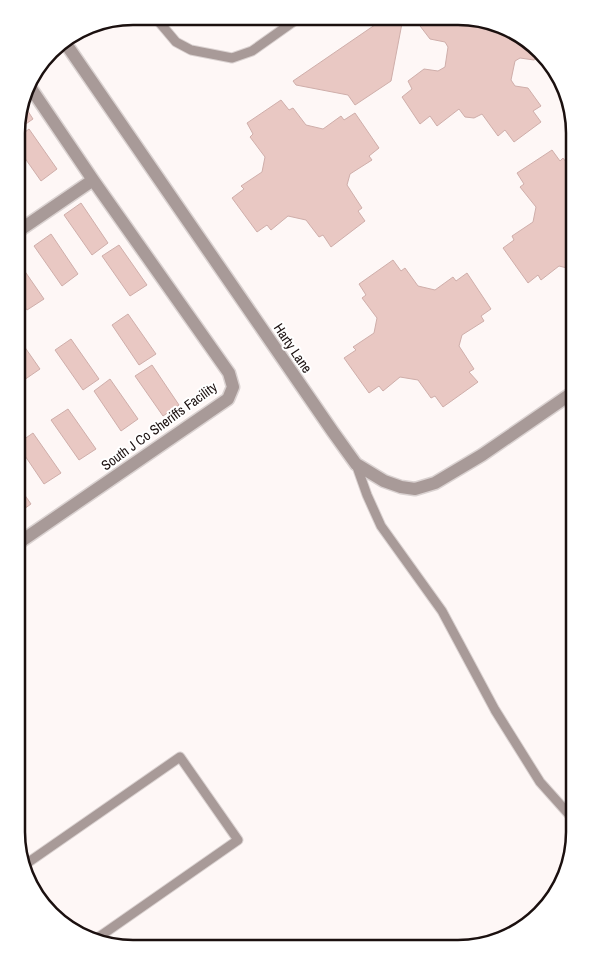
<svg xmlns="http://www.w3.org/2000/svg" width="591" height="965" viewBox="0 0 591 965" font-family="'Archivo Narrow',sans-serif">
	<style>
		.building { fill: #e9c8c3; stroke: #cfaeaa }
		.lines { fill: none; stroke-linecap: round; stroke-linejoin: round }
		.lane-casing { stroke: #dad2d1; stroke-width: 11 }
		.street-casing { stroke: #dad2d1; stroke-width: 15 }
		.lane { stroke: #a89a98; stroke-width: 9 }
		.street { stroke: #a89a98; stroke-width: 12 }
		.labels { text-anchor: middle; stroke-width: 4; stroke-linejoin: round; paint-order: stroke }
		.street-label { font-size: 14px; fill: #1b100f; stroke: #fff }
		.rim { fill: none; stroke: #1b100f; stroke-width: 2.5 }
	</style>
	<rect width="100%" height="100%" fill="#fef7f6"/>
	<!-- building -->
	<path class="building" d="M385 18H403L391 81 355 105 348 95 296 85 293 81Z
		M423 18H478L481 23 491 25 492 24 535 45 542 55 534 60 520 58 515 61 511 80 515 86 528 88 541 106 533 111 541 122 514 142 505 130 498 136 482 114 474 118 465 117 459 109 437 126 430 116 420 124 402 97 412 89 408 81 424 69 438 71 445 67 448 47 445 42 430 39 417 22Z
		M281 100 289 110 293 108 306 125 323 129 341 116 344 120 355 113 379 148 369 156 372 160 350 174 347 185 362 208 358 211 365 221 331 247 323 235 319 237 306 220 288 216 271 230 267 225 257 232 232 198 244 189 241 186 262 172 265 157 250 137 253 134 247 123Z
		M22 102 33 119 17 130V118Z
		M29 129 57 169 41 181 17 147V138Z
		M552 150 560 161 563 158 575 174V270L559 266 541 280 538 275 528 283 503 248 514 240 512 236 533 222 536 207 520 187 524 184 517 173Z
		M81 203 108 243 92 255 64 215Z
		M51 234 78 274 62 286 34 246Z
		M119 245 147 285 130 296 102 256Z
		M17 260 44 299 27 310 17 295Z
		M393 260 401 271 405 268 418 286 435 290 453 277 456 281 467 273 491 309 481 316 484 321 462 335 459 346 474 369 469 372 478 382 443 407 435 396 431 398 418 380 400 377 383 391 379 386 369 393 344 358 356 350 353 347 374 333 377 318 362 298 366 295 359 284Z
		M128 314 156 354 139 365 112 325Z
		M17 336 40 369 24 380 17 371Z
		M71 339 99 379 83 390 55 350Z
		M152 365 179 405 163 416 135 376Z
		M110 379 138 419 121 431 94 391Z
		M68 409 96 449 79 460 51 420Z
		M33 433 61 473 44 484 17 444Z
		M17 484 31 504 17 514Z"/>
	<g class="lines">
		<defs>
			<path id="lane" d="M154 16 176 42 191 50 232 58 252 51 300 17
				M567 396 575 408
				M356 464 367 495 381 526 442 611 495 710 540 782 574 820
				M23 866 180 757 238 840 96 939"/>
			<path id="street" d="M64 41 333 432 356 464 384 481 401 487 415 489 435 483 482 455 575 391
				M17 232 93 180
				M17 544 228 399 233 387 229 373 93 180 28 84"/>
		</defs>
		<!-- lane casing -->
		<use href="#lane" class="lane-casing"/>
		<!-- street casing -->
		<use href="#street" class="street-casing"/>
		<!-- lane -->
		<use href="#lane" class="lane"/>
		<!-- street -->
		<use href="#street" class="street"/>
	</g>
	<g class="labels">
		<!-- street labels -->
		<g class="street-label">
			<text transform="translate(293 348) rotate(56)" y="5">Harty Lane</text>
			<text transform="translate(159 426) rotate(-36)" y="5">South J Co Sheriffs Facility</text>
		</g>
	</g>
	<!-- crop -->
	<path d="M0 0H591V965H0ZM133 25H458A108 108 0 0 1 566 133V832A108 108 0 0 1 458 940H133A108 108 0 0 1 25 832V133A108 108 0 0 1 133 25Z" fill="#fff" fill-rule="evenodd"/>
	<path class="rim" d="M133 25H458A108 108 0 0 1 566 133V832A108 108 0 0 1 458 940H133A108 108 0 0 1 25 832V133A108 108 0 0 1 133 25Z"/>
</svg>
